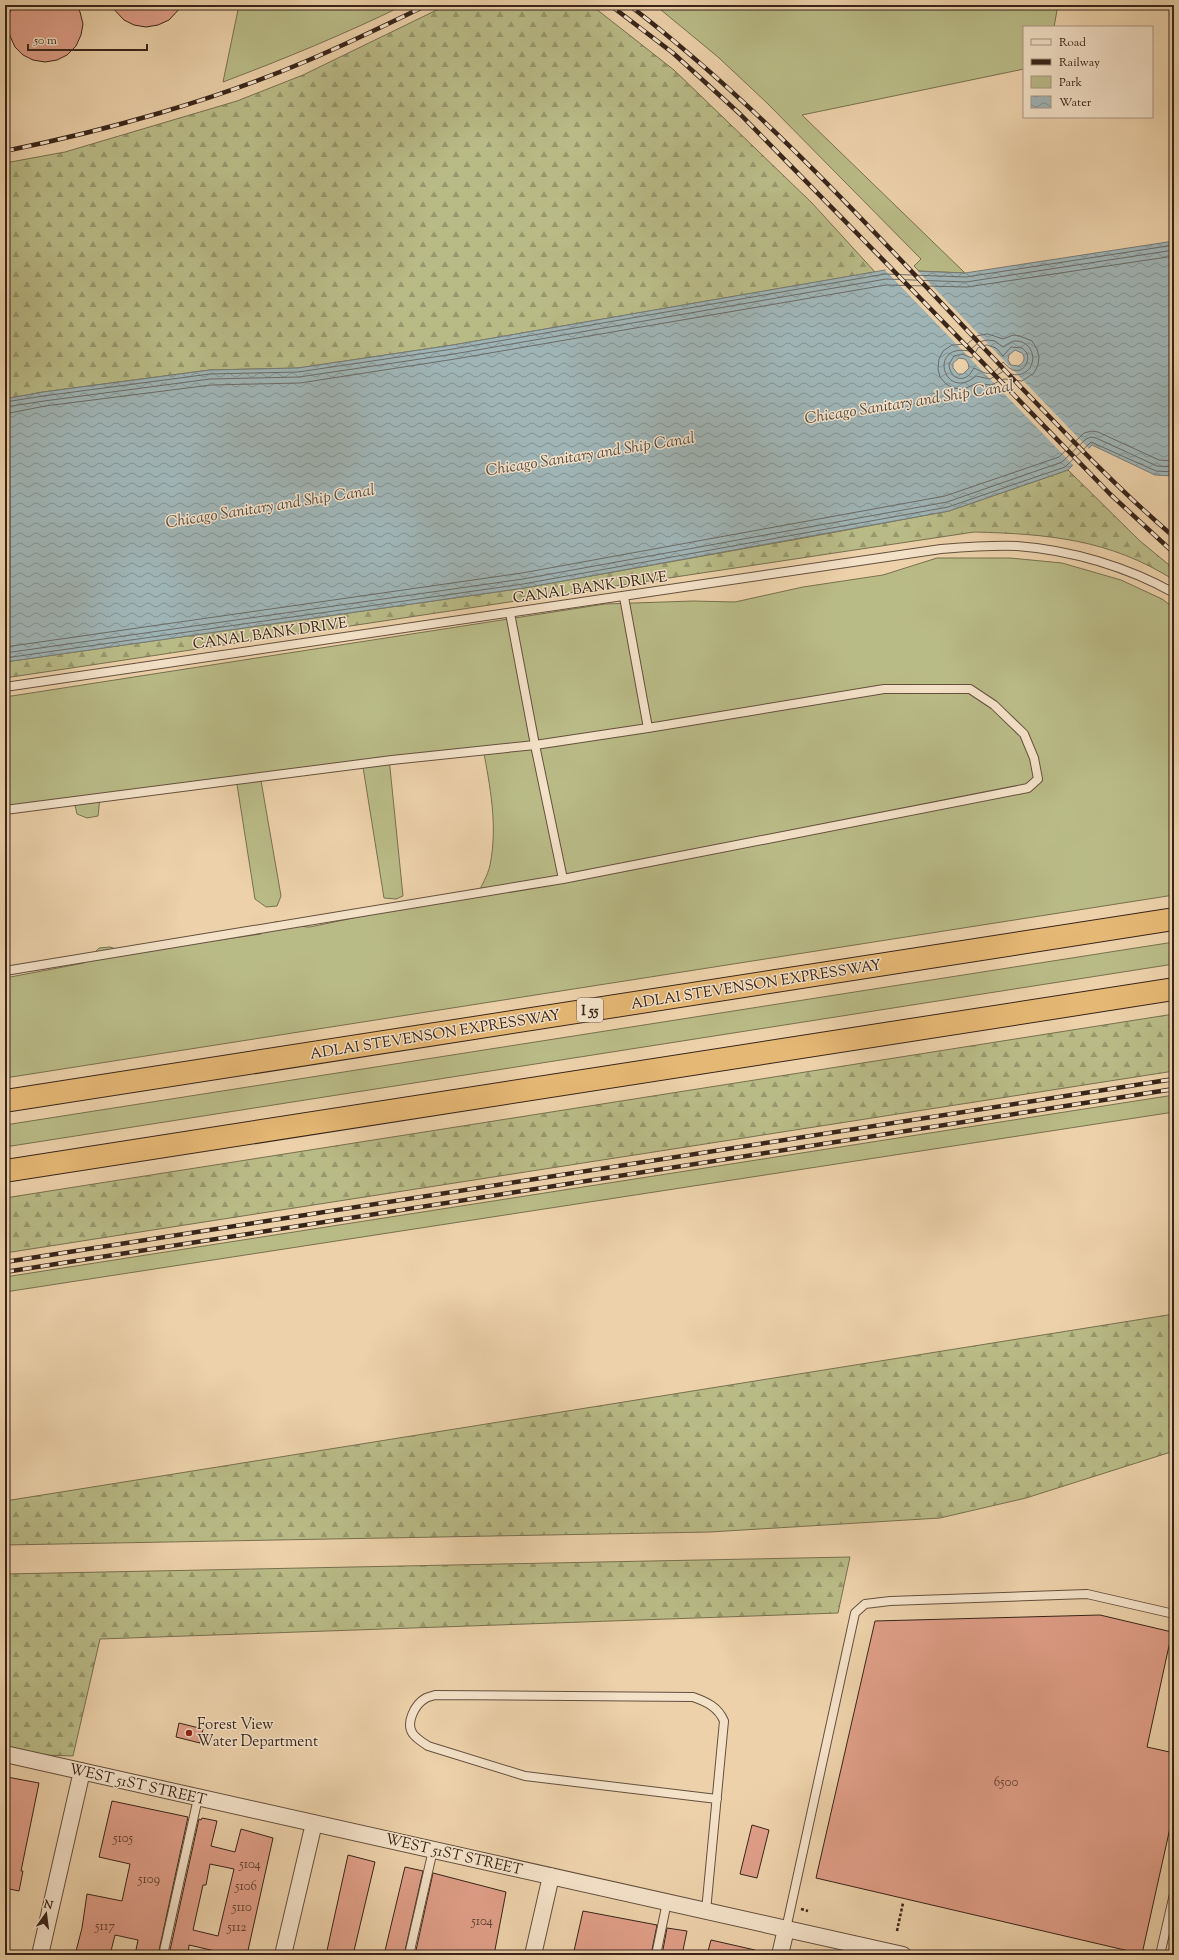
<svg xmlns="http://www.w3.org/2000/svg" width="1179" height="1960" viewBox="0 0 1179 1960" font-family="'Sorts Mill Goudy',serif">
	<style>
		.green { fill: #b9bb87; stroke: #787050 }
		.forest { fill: url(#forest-firs); stroke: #787050 }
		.water { fill: url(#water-waves); stroke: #767b77; fill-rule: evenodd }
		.pier { fill: #ecd1aa; fill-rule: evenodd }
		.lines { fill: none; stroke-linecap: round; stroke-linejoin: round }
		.shore { stroke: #6c6c68; stroke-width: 1 }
		.building { fill: #df9e88; stroke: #38251a; fill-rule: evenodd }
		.service-casing { stroke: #65503e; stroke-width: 10 }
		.minor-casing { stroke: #65503e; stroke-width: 18 }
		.motorway-casing { stroke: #38251a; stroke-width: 24 }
		.path { stroke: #38251a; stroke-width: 2.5; stroke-dasharray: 3 2; stroke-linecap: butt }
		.service { stroke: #f3e1c8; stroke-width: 8 }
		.minor { stroke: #f3e1c8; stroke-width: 16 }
		.motorway { stroke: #e6b875; stroke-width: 22 }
		.rail-casing { stroke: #38251a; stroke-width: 4.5 }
		.rail { stroke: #f3e1c8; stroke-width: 3; stroke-dasharray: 9; stroke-linecap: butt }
		.poi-dot { fill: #8f2418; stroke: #f3e1c8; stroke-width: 1.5 }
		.labels { text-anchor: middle; stroke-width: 3; stroke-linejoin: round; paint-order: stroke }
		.number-label { font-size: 13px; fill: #624336 }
		.shield { fill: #f3e1c8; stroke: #705d4e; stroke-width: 1 }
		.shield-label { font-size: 14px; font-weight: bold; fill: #38251a }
		.street-label { font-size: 15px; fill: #38251a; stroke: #f3e1c8 }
		.poi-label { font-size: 15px; fill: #38251a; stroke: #f3e1c8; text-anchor: start }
		.water-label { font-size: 16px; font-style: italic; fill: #524941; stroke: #f3e1c8 }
	</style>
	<defs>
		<pattern id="forest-firs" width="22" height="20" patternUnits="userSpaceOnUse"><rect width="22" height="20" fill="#b9bb87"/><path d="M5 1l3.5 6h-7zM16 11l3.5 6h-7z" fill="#97986e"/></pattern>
		<pattern id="water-waves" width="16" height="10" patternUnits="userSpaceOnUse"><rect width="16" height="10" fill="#9fb4b5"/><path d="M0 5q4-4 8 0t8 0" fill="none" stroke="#839292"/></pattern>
	</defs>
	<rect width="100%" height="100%" fill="#ecd1aa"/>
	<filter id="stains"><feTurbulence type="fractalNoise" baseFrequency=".005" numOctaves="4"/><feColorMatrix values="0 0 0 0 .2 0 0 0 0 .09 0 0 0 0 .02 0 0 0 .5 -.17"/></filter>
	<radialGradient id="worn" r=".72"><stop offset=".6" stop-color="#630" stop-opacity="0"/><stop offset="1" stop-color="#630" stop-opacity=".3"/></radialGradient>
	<!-- green -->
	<path class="green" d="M239 5H404C345 34 284 59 223 82Z
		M655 5H1058L1054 27H1024V69L802 115 965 273 919 271 914 266 921 259 767 103 718 57Z
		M937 558H1010L1062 563 1121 580 1162 599 1174 608V895L5 1078V978L84 963 99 948 110 947 128 953 261 934C277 911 288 927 310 927L382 912 477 896C481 886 488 875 490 865 498 826 490 786 483 748L389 758 403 896 396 899 384 898 362 761 260 775 281 896 277 906 266 907 255 899 236 778 100 797 98 816 87 818 77 814 73 797 5 808V697L605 604 693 601 735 602 803 587 883 575Z
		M1174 942V964L5 1147V1125Z
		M1174 1095V1112L5 1292V1277Z"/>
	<!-- forest -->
	<path class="forest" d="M447 5H591L674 70 812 203 875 272 453 345 298 368 210 370 43 392 5 399V163L65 152 237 101 303 75Z
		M1068 470 1140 541 1174 569V580C1109 539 1048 534 974 532L5 678V662L524 588 798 539 949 511Z
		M1174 1014V1071L5 1253V1198Z
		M1174 1314V1451L1026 1498 940 1518 710 1532 5 1545V1501Z
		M850 1557 838 1613 100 1639 73 1756 44 1755 5 1746V1574Z"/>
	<!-- water -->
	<path class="water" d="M1174 241V476L1155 475 1092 445 1068 470 949 511 524 588 5 662V399L43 392 210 370 298 368 453 345 885 270 965 273ZM991 349 998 357 995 367 985 370C977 363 976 361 980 351ZM1015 350 1022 353C1026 358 1024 363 1018 366L1011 365 1008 360 1009 355ZM959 358 965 359 968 363 969 368 963 374H958L953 368V363Z"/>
	<!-- pier -->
	<path class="pier" d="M887 268 916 269 1090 450 1074 466 885 270ZM984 351H990L994 355 996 360 991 367H983L980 363V355Z"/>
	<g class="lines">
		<!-- shore -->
		<path class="shore" d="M988 334 1003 339 1013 335 1020 336 1032 341 1037 349 1039 357 1038 365 1034 373 1022 381 1004 379 991 385 977 383 964 389 953 388 946 384 940 377 938 369 939 359 943 351 952 345 967 344 977 336Z
			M988 340 995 341 1003 347C1006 345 1010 342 1014 341 1030 340 1037 356 1030 368 1022 377 1014 376 1004 371L990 379 976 376C944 403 927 343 969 351L979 342Z
			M987 345 996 348 1003 356 1011 347 1022 348 1027 353C1030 363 1023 373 1013 370 1008 368 1006 364 1003 362 993 376 989 376 974 368 972 370 971 374 968 376 958 383 949 374 949 364L954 356 962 354 972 358 978 348Z
			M5 402 43 396 210 374 298 372 453 349 885 274 966 277 1174 245
			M5 407 44 401 210 379 299 377 454 354 886 279 966 282 1174 250
			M5 414 45 406 211 385 300 383 455 359 886 285 967 287 1174 256
			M5 647 522 573 945 496 1059 457 1084 433 1092 431 1098 432 1159 460 1174 461
			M5 653 523 579 947 502 1062 462 1086 439 1091 437 1096 438 1157 466 1174 467
			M5 658 523 584 948 507 1065 467 1091 442 1156 471 1174 472"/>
	</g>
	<!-- building -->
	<path class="building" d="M13 5H77L80 12 83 24 81 35 76 46 67 55 57 60 45 62 33 60 23 55 15 47 10 36 8 25 9 14Z
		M110 5H183L169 20 158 25 146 27 134 25 124 20Z
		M1100 1615 1172 1632 1147 1747 1174 1753V1810L1142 1954 816 1878 875 1621Z
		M179 1723 203 1729 200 1743 176 1737Z
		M7 1777 39 1783 21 1871H23L19 1891 5 1888V1785Z
		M112 1801 188 1817 158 1955H135L138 1940 115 1935 110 1955H75L82 1928 87 1894 122 1901 130 1864 99 1857Z
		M202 1818 217 1821 211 1846 235 1852 241 1829 273 1838 247 1955H223L214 1953 215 1951 189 1945 188 1955H169L199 1819 201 1820ZM210 1864 234 1869 218 1936 193 1930 203 1885H206Z
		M752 1825 769 1830 757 1878 740 1874Z
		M348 1855 375 1862 353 1955H326Z
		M405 1867 423 1871 404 1955H384Z
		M433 1873 506 1892 494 1955H415Z
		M583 1911 657 1925 651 1955H592L574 1951Z
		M667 1928 687 1931 682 1955H662Z
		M711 1940 755 1950 754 1955H707Z"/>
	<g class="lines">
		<defs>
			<path id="service" d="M624 597 648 728
				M510 613 535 745 563 879
				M5 687 941 549C966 547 992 545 1017 546 1071 550 1128 567 1174 593
				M5 810 392 760 535 745 648 728 884 689H970L994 705 1024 734 1034 758 1038 779 1028 788 563 879 5 971
				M706 1911 724 1721C718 1707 707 1702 693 1697L435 1695C432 1696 428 1697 426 1698 415 1704 405 1723 413 1734 417 1739 422 1742 428 1746L525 1776 717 1799
				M786 1929 855 1613 865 1604 890 1601 1087 1594 1174 1614
				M163 1955 198 1798
				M409 1955 433 1850
				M656 1955 667 1902
				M1160 1955 1174 1894"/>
			<path id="minor" d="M5 1754 903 1955
				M40 1955 82 1771
				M283 1955 314 1823
				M533 1955 551 1876
				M780 1955 786 1929"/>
			<path id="motorway" d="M5 1101 1174 919
				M5 1171 1174 989"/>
		</defs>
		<!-- service casing -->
		<use href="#service" class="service-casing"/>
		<!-- minor casing -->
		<use href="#minor" class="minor-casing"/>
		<!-- motorway casing -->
		<use href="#motorway" class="motorway-casing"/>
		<!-- path -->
		<path class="path" d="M801 1909 808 1911
			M897 1931 903 1903
			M1063 1955 1064 1950"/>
		<!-- service -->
		<use href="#service" class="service"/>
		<!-- minor -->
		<use href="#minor" class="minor"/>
		<!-- motorway -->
		<use href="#motorway" class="motorway"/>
		<defs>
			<path id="rail" d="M610 5 673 53 740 114 889 266 1110 494 1174 553
				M629 5C772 115 892 252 1016 382 1067 435 1118 489 1174 537
				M5 151C105 131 216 100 309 60 349 43 388 24 427 5
				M5 1262 1174 1079
				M5 1272 1174 1089"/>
		</defs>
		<!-- rail casing -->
		<use href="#rail" class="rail-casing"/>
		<!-- rail -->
		<use href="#rail" class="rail"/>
	</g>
	<!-- markers -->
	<circle class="poi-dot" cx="189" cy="1733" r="4"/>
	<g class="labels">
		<!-- number labels -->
		<g class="number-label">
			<text x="1006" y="1786">6500</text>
			<text x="123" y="1842">5105</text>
			<text x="250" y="1868">5104</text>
			<text x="149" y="1883">5109</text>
			<text x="246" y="1890">5106</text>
			<text x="242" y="1911">5110</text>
			<text x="482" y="1925">5104</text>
			<text x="105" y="1930">5117</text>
			<text x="237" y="1931">5112</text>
		</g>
		<!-- shield labels -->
		<rect class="shield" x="577" y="998" width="26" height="24" rx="3"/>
		<g class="shield-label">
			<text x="590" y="1015">I 55</text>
		</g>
		<!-- street labels -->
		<g class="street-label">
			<text transform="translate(590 587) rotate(-8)" y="5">CANAL BANK DRIVE</text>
			<text transform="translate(270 633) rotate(-8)" y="5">CANAL BANK DRIVE</text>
			<text transform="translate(756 984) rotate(-9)" y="5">ADLAI STEVENSON EXPRESSWAY</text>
			<text transform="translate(435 1034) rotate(-9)" y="5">ADLAI STEVENSON EXPRESSWAY</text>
			<text transform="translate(138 1784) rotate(13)" y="5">WEST 51ST STREET</text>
			<text transform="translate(454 1854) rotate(13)" y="5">WEST 51ST STREET</text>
		</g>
		<!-- poi labels -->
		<g class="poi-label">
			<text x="197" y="1729">Forest View<tspan x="197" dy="17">Water Department</tspan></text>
		</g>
		<!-- water labels -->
		<g class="water-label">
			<text transform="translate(909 401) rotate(-9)" y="6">Chicago Sanitary and Ship Canal</text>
			<text transform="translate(590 453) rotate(-9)" y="6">Chicago Sanitary and Ship Canal</text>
			<text transform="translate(270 505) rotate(-9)" y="6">Chicago Sanitary and Ship Canal</text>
		</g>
	</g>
	<!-- margin -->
	<rect width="1179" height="1960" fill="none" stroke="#ecd1aa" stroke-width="20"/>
	<rect x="6" y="6" width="1167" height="1948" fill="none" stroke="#38251a" stroke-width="2"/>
	<rect x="10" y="10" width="1159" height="1940" fill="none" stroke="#38251a"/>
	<!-- legend -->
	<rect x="1023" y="26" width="130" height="92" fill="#f3e1c8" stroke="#a89682"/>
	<rect x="1031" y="39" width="20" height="6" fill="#f3e1c8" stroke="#a89682"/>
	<text x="1059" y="46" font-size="12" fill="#38251a">Road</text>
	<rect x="1031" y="59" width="20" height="6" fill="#38251a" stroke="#a89682"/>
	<text x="1059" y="66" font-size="12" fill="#38251a">Railway</text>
	<rect x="1031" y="76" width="20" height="12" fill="#b9bb87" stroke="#a89682"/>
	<text x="1059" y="86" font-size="12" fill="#38251a">Park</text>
	<rect x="1031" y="96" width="20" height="12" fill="url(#water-waves)" stroke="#a89682"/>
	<text x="1059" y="106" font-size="12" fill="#38251a">Water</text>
	<!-- north arrow -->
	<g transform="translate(46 1914) rotate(14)" stroke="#f3e1c8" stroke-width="3" paint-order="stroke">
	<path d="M0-3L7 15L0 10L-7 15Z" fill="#38251a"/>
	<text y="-6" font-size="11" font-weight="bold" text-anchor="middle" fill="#38251a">N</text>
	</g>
	<!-- scale -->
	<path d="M28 44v6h119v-6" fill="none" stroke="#38251a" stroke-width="2"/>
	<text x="34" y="44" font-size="12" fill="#38251a" stroke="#f3e1c8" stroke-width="3" paint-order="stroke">50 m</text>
	<rect width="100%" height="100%" filter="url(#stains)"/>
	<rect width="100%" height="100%" fill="url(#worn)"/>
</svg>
